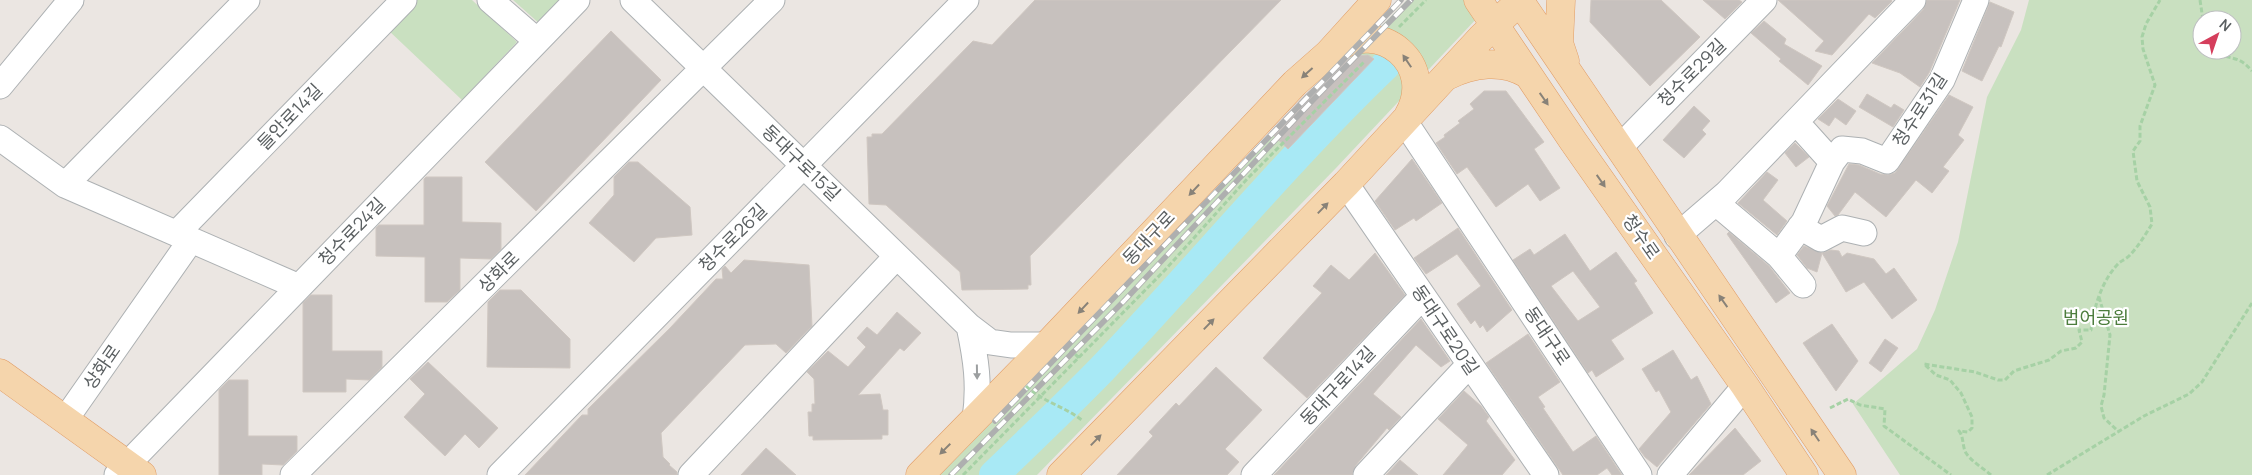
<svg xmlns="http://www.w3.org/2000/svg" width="2252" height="475" viewBox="0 0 2252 475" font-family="Manrope,'Noto Sans KR',sans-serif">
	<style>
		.green { fill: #c9e0c0; fill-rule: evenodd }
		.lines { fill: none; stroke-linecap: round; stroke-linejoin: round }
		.river { stroke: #a8e9f5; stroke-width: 30 }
		.building { fill: #c7c1be; stroke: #cfc7c1; fill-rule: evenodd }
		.minor-casing { stroke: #adb1b3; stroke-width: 27 }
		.major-casing { stroke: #e19c65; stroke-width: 29 }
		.path { stroke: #a6d1a5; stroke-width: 3; stroke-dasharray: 5 2.5; stroke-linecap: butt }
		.minor { stroke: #fff; stroke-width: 25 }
		.major { stroke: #f5d5ac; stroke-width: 28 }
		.rail-casing { stroke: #aeafaf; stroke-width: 5.5 }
		.rail { stroke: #fff; stroke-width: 4; stroke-dasharray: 11; stroke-linecap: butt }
		.path-bridge { stroke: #a6d1a5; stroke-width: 3; stroke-dasharray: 5 2.5; stroke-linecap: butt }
		.oneway { fill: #888278 }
		.oneway2 { fill: #9c9fa0 }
		.labels { text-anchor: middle; stroke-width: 4.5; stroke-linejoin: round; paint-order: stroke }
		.street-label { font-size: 18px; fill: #5a5f61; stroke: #fff }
		.park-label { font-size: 18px; fill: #4c7d3d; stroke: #fff }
	</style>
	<rect width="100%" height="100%" fill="#ebe6e2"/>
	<!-- green -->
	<path class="green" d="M415 0H472L517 42 462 100 387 29Z
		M513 0H564L541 25Z
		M1407 0H1494L1336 168 1037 475H940Z
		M2029 0H2252V475H1900L1853 404 1917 349 1935 310 1958 242 1987 97 2021 30ZM2202 20H2232V50H2202Z"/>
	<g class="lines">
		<!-- river -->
		<path class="river" d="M994 475C1030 440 1067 405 1102 369 1198 268 1286 161 1386 65"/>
	</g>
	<!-- building -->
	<path class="building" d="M1035 0H1281L1030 256 1031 285H1028V289L962 290 960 272 886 205 869 204 867 137H872V134H882L973 41 992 45Z
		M1591 0H1661L1700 37 1650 86 1590 22Z
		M1703 0H1739L1742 2 1725 19Z
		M1778 0H1891L1892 1 1875 18 1869 14 1832 55 1815 51 1824 41Z
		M1927 0H1960L1929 73 1920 87 1900 73 1872 63 1923 10Z
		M1990 2 2014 12 2001 47 1999 46 1982 81 1962 71Z
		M1764 21 1786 39 1784 44 1822 66 1808 85 1779 61 1781 59 1751 33Z
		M611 31 661 80 536 211 485 162Z
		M1368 55 1374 59 1288 149 1270 132 1306 94 1340 64 1356 56Z
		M1484 91H1506L1544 142 1534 149 1560 188 1540 201 1528 184 1496 207 1467 167 1457 174 1436 143 1445 137 1444 135 1460 123 1458 121 1474 109 1470 104Z
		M1867 94 1891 108 1894 104 1904 110 1893 127 1859 107Z
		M1949 95 1973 107 1958 135 1964 140 1943 167 1949 171 1932 193 1916 180 1886 217 1855 192 1838 215 1835 216 1827 206 1849 164 1859 165 1880 174 1888 175 1895 173Z
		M1838 99 1856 111 1846 125 1835 117 1829 126 1818 119Z
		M1694 106 1710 121 1702 130 1706 134 1684 158 1663 140Z
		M1795 143 1809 157 1796 167 1785 153Z
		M1412 159 1442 203 1416 221 1414 218 1395 230 1375 201Z
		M629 162H638L690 207 692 235 656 238 634 262 589 223 614 195V177Z
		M1767 172 1778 180 1763 200 1787 221 1777 235 1738 203Z
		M426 177H462V222L501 223V249L491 259 460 258V290L447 302H425V257L376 256V228L379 225H424V179Z
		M1458 228 1512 310 1487 332 1483 325 1480 328 1475 320 1471 324 1457 304 1481 286 1457 254 1426 274 1414 258Z
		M1729 232 1769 266 1790 293 1776 303 1727 234Z
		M1565 234 1590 271 1616 252 1637 281 1634 283 1653 313 1611 340 1624 359 1596 377 1592 370 1588 373 1513 260 1530 249 1534 255ZM1573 271 1600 307 1578 321 1551 286Z
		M1804 246 1822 253 1817 272 1807 268 1797 255Z
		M1831 250 1839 251 1842 257 1847 253 1874 259 1886 274 1894 268 1917 300 1892 319 1864 282 1846 292 1822 253Z
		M1375 253 1405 295 1307 398 1263 358 1322 293 1313 286 1331 265 1349 280Z
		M744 260 809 265 812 326 786 353 776 344 745 345 661 433 663 457 670 464 669 465 677 472V475H525L582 415H588V409L670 328 716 279H723L722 269 725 266 731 273Z
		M500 290H521L570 339V368L487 367 488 302Z
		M311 295H332V351H382V367L369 380 346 379V392H303V303Z
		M897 312 921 333 904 351 900 348 858 395 880 394 883 410H888V435H882V439L813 440V436H809L808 412H812V404H815L814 379 807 372 828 351 848 367 866 347 857 338 867 327 877 335Z
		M1421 319 1450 361 1441 367 1416 345 1373 394 1401 417 1389 430 1387 428 1356 465 1352 475H1274Z
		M1832 324 1858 361 1836 391 1803 343Z
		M1528 334 1560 382 1538 397 1545 407 1543 408 1573 452 1596 436 1622 475H1612L1607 468 1597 475H1563L1486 363Z
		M1885 339 1898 348 1881 372 1869 363Z
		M1673 350 1691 380 1697 376 1711 404 1657 467 1645 457 1639 449 1671 412 1659 390 1656 392 1642 369Z
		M428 362 498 428 479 448 465 434 445 456 404 417 425 394 410 379Z
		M1216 367 1262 410 1225 449 1239 462 1227 475H1117L1153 436 1149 432 1176 403 1179 406Z
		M229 380H248V436H297V451L283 465 262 464V475H219V390Z
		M1464 391 1481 406 1489 417 1486 421 1515 460 1502 475H1443L1468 445 1438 419Z
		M1735 428 1761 461 1743 475H1689Z
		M766 448 796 475H741Z
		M1400 460 1418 475H1386Z"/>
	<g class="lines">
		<defs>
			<path id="minor" d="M490 0 537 41
				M633 0 969 326 990 342 1011 345H1047
				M0 86 71 0
				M1405 122 1639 475
				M1796 122 1832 162
				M0 138 65 185 299 287
				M1620 147 1764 0
				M1346 184 1546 475
				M65 185 247 0
				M1716 203 1779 256 1803 285
				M1800 227 1821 239 1842 228 1864 233
				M177 233 404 0
				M1677 236 1727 193 1913 0
				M1779 256 1804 222 1832 162 1842 149 1862 151 1887 161 1942 80 1976 0
				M969 326C976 359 980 385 975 419
				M65 420 191 240
				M117 475 577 0
				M293 475 772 0
				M500 475 966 0
				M691 475 897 256
				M1254 475 1422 297
				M1366 475 1469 365
				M1670 475 1745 386"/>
			<path id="major" d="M1478 0 1573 141 1745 386 1804 475
				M1519 0 1842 475
				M1561 0 1559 43 1565 61
				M1333 50C1380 16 1438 65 1408 116
				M1447 76C1472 63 1503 59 1527 74
				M0 373 142 475
				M920 475 1047 345 1295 83 1329 53 1377 0
				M1061 475 1346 184 1481 38 1521 0"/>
		</defs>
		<!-- minor casing -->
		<use href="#minor" class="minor-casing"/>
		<!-- major casing -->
		<use href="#major" class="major-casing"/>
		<!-- path -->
		<path class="path" d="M2200 0 2203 20
			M1399 27 1426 0
			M2212 50C2230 62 2237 53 2252 71
			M2099 297 2110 335 2104 395 2101 406 2104 418 2119 432
			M1070 353 1072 351 1079 358
			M1830 408 1848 399 1860 405 1885 409 1884 426 1951 475
			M963 475 1165 270 1247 179 1365 61
			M1991 475C1983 468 1972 462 1966 453 1962 446 1964 437 1959 431L1968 432 1972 428V417L1961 393 1950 380 1936 375 1924 364 1975 372 1998 380H2005L2014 371 2049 360 2061 351 2076 348 2082 342 2079 330H2091C2094 307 2101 283 2117 265 2120 261 2125 260 2129 256 2138 247 2145 235 2152 224L2150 207 2137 181 2133 151 2140 141V126L2155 85 2143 49 2142 37 2146 24 2160 0
			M2047 475 2144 416 2189 394 2202 382 2252 303"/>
		<!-- minor -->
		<use href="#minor" class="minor"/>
		<!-- major -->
		<use href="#major" class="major"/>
		<defs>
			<path id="rail" d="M995 421 1401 0
				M951 475 1124 301 1312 101 1411 0"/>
		</defs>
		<!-- rail casing -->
		<use href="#rail" class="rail-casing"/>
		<!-- rail -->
		<use href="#rail" class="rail"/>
		<!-- path-bridge -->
		<path class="path-bridge" d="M1026 386C1043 402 1066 407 1083 421"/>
	</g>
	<!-- one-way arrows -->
	<defs><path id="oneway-solid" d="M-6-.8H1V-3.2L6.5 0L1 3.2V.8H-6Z" transform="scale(1.25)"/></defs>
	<g class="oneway">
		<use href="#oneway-solid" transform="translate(1407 61) rotate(-124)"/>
		<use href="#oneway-solid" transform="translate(1307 73) rotate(138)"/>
		<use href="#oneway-solid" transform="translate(1544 99) rotate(55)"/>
		<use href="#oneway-solid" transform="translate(1601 181) rotate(55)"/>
		<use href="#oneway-solid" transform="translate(1194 190) rotate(133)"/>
		<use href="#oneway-solid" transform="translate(1323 208) rotate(-46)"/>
		<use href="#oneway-solid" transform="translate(1723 301) rotate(-125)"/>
		<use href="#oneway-solid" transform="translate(1083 308) rotate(133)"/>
		<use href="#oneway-solid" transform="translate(1209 324) rotate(-46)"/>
		<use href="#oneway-solid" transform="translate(1815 435) rotate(-124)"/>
		<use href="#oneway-solid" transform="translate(1096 440) rotate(-46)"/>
		<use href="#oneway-solid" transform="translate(945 449) rotate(135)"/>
	</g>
	<use class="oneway2" href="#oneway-solid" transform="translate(977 372) rotate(89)"/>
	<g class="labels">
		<!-- street labels -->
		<g class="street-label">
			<text transform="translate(1692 73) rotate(-45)" y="6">청수로29길</text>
			<text transform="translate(1920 110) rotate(-57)" y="6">청수로31길</text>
			<text transform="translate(290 117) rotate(-46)" y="6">들안로14길</text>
			<text transform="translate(801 163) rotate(44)" y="6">동대구로15길</text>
			<text transform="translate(352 232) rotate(-46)" y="6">청수로24길</text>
			<text transform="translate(1641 237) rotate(55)" y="6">청수로</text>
			<text transform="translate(733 238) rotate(-45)" y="6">청수로26길</text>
			<text transform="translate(1149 238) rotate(-47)" y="6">동대구로</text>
			<text transform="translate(499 272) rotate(-45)" y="6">상화로</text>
			<text transform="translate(1445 330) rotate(56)" y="6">동대구로20길</text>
			<text transform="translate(1547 336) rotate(56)" y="6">동대구로</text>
			<text transform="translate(102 367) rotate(-55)" y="6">상화로</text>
			<text transform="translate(1338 386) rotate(-47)" y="6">동대구로14길</text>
		</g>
		<!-- park labels -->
		<g class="park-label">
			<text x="2096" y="324">범어공원</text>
		</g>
	</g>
	<!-- north arrow -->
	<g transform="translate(2217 35) rotate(40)"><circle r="24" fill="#ffffff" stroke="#bdbfc0"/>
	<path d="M0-4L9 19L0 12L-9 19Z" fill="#d53e5c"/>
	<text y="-8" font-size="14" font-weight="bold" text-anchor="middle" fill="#5a5f61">N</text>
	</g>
</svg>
